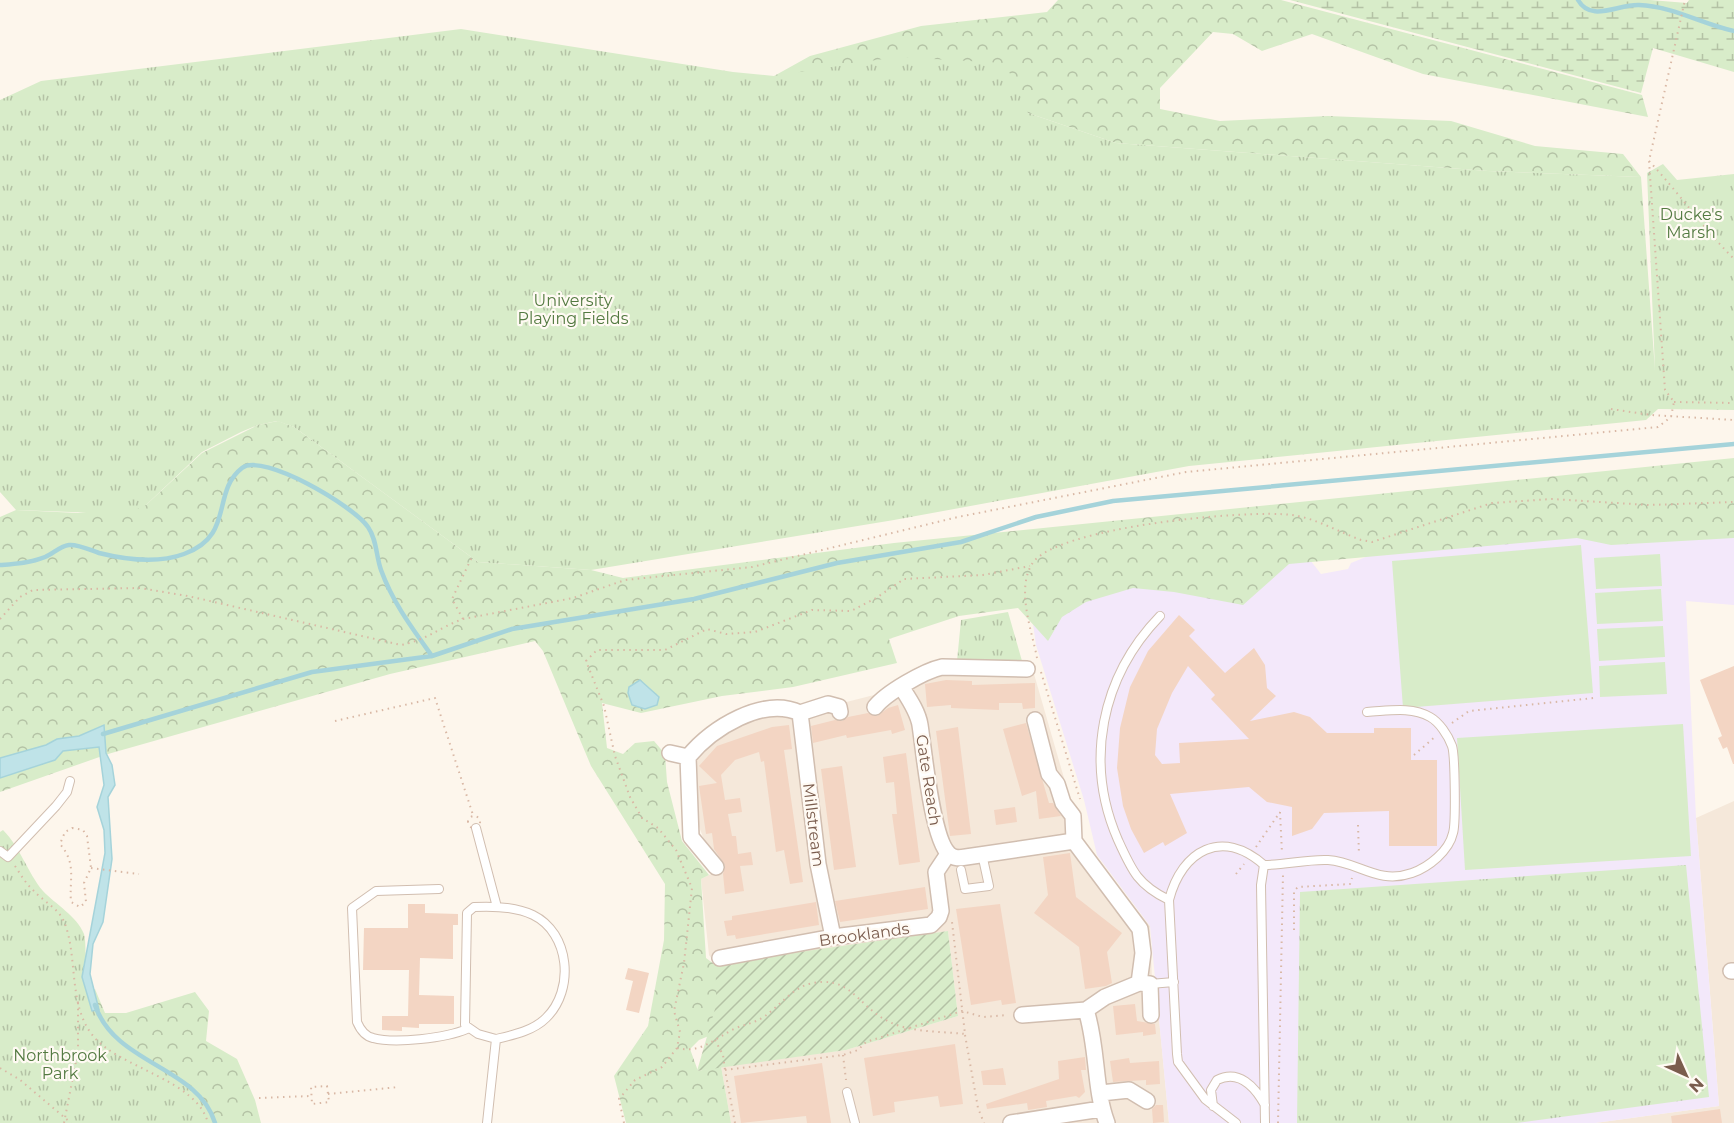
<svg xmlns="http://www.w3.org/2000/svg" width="1734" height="1123" viewBox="0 0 1734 1123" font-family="Montserrat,sans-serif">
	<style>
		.residential { fill: #f5e8da }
		.education { fill: #f3e8fa }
		.grass { fill: #d8ecc9 }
		.forest { fill: url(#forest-crowns) }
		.wetland { fill: url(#wetland-marsh) }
		.park { fill: url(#park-tufts) }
		.garden { fill: url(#garden-furrows) }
		.water { fill: #bfe3e8; stroke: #a5d3da; stroke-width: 1.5 }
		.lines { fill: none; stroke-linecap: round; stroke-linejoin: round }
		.stream { stroke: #a5d3da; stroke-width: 4.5 }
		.building { fill: #f3d5c3; fill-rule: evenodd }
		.lane-casing { stroke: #d1beb0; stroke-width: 10 }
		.street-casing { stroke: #d1beb0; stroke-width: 18 }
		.path { stroke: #d9b8a5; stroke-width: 2; stroke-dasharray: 1.5 4.5; stroke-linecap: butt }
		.lane { stroke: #fff; stroke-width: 8 }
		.street { stroke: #fff; stroke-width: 15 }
		.labels { text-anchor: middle; stroke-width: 4.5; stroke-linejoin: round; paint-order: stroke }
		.park-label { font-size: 16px; fill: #537a41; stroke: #fffaf3 }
		.street-label { font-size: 16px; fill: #7a5c4d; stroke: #fffaf3 }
	</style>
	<defs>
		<pattern id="forest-crowns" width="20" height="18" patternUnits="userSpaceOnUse" patternTransform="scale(1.5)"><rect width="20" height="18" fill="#d8ecc9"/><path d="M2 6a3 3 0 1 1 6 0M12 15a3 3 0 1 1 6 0" fill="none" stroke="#b4c2a5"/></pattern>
		<pattern id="wetland-marsh" width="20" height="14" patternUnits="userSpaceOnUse" patternTransform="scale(1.5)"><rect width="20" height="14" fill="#d8ecc9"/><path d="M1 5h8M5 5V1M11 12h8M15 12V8" fill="none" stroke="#b4c2a5"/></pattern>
		<pattern id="park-tufts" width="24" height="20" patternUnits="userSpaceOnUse" patternTransform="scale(1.5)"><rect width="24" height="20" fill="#d8ecc9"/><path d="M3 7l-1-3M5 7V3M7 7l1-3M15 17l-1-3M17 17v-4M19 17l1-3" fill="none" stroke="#b4c2a5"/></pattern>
		<pattern id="garden-furrows" width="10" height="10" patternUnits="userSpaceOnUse" patternTransform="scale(1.5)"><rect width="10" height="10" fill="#d8ecc9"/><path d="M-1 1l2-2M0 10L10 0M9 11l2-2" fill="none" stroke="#b4c2a5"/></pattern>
	</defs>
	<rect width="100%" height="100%" fill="#fdf6ec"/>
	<!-- residential -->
	<path class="residential" d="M1032 667 1083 844 1150 926 1152 980 1158 1008 1169 1123H731L721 1066 846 1050 958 1016 948 931 773 958 714 962 709 955 701 879 723 868 710 855 696 819 693 757 719 731 786 708 807 712 878 694 931 671Z
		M1734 801V1123H1595L1719 1106 1696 818Z"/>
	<!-- education -->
	<path class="education" d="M1734 512V605L1686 601 1696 818 1719 1106 1595 1123H1169L1150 926 1097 855 1084 800 1036 645 1028 589 1307 556 1321 574 1348 569 1351 563 1393 546Z"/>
	<!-- grass -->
	<path class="grass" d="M1581 545 1593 693 1403 708 1392 561Z
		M1660 554 1662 586 1596 589 1594 558Z
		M1661 589 1663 621 1597 624 1595 593Z
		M1663 626 1665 657 1599 661 1597 629Z
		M1665 662 1667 694 1600 697 1599 666Z
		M1683 724 1691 856 1465 870 1457 738Z"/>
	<!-- forest -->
	<path class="forest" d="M1058 0H1281L1642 95 1648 117 1423 74 1312 34 1262 51 1233 34 1213 32 1160 88V109L1220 121 1328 116 1451 121 1535 146 1623 154 1641 177 1488 171 1116 143 1028 113 774 76 810 56 921 26 1047 12Z
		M278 421 294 427 478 562 591 570 623 578 894 543 1734 458V538L1611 545 1577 538 1289 564 1243 605 1174 592 1133 588 1086 602 1062 617 1048 641 1018 608 959 616 889 639 897 663 793 687 722 696 641 713 602 703 607 748 623 754 635 743 654 741 665 754 667 782 682 841 709 875 701 879 706 958 714 964 724 963 721 1031 699 1040 690 1049 698 1071 721 1066 731 1123H626L614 1076 648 1026 664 940 665 884 591 766 543 651 535 641 390 674 108 754 0 792V517L16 510 78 513 146 505 202 453 258 425Z
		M95 989 105 1013H126L195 992 209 1011 206 1041 237 1059 255 1100 261 1123H172L76 997Z"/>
	<!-- wetland -->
	<path class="wetland" d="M1290 0H1650L1687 3 1689 0H1734V72L1653 48 1641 93Z"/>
	<!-- park -->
	<path class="park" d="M461 29 733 72 774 76 896 57 1005 63 1028 113 1116 143 1488 171 1641 177 1655 370 1647 173 1663 164 1677 180 1734 174V410L1658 409 1646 420 1189 466 894 520 591 570 478 562 294 427 277 421 258 425 241 432 202 452 146 505 126 514 16 510 0 492V100L41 81Z
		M1008 612 1022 661H957L961 620Z
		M3 830C21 848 27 872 43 891 55 904 77 916 84 934 86 941 85 950 86 957 88 986 91 1011 110 1034 137 1066 204 1078 210 1123H0V832Z
		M1686 865 1709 1097 1517 1123H1297L1300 892Z"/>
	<!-- garden -->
	<path class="garden" d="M948 931 958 1016 846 1050 697 1071 717 1002 715 964Z"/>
	<!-- water -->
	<path class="water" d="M640 680 659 697 657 705 645 709 632 705 628 693 629 687Z
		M104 725 106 753 112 765 115 785 108 797 112 859 103 922 93 944 90 974 99 1010 92 1011 82 977 105 853 104 830 97 807 104 785 99 747 63 751 55 760 0 778V758L46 745 57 739 79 736Z"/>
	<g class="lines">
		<!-- stream -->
		<path class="stream" d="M1578 0C1591 23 1618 4 1639 5 1672 6 1702 24 1734 31
			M0 565C14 564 31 563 45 557 53 554 60 546 69 545 78 544 90 550 99 553 127 560 157 564 184 554 235 536 211 492 242 468 263 452 355 507 368 527 377 540 376 556 381 570 393 603 412 628 432 656
			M103 734 312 672 432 656 512 629 694 599 837 563 961 542 1036 517 1113 501 1734 444
			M95 1005C115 1065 198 1066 215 1123"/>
	</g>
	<!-- building -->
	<path class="building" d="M1179 615 1195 630 1189 636 1225 673 1254 648 1265 665 1267 688 1276 696 1250 721 1294 712 1310 717 1327 733H1374V728H1411V760H1437V846H1389V811L1324 813 1312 829 1292 836V807L1267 802 1249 787 1170 794 1187 833 1165 846 1163 842 1144 853 1131 829 1123 806 1117 768 1120 728 1130 687 1148 651ZM1188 666 1215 695 1211 699 1249 739 1179 743 1180 763 1162 764 1155 755 1157 729 1172 693Z
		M1734 666V764H1733L1727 747 1723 749 1718 738 1722 736 1700 680Z
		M946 680 972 681V685L1035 683V708L1023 709 1022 703H999V710L951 708V705L927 707 925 684Z
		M898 705 905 730 892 734 891 730 847 738 846 735 813 743 811 726 835 720 842 721 848 717 868 713 877 716 888 708Z
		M1026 723 1049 803H1053L1061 816 1039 819 1036 791 1022 796 1003 729Z
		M789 725 792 749 784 750 803 882 790 884 784 850 776 852 764 761 761 762 759 752 735 760 721 775 725 800 740 798 742 812 728 814 732 836H736L738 854 751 852 753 865 740 866 744 891 725 894 723 874 725 865 714 849 712 833 706 834 699 786 717 783 699 766 717 746 772 727Z
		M958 727 971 834 950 836 936 731Z
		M906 753 920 862 899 865 892 814H897L894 782 886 783 883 757Z
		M842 766 856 867 834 870 821 769Z
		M1015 807 1017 822 996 825 994 810Z
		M1070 853 1076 897 1122 933 1107 952 1112 983 1106 986 1085 989 1079 947 1034 913 1048 895 1043 857Z
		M925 887 928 909 840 922 835 901Z
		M816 902 819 925 736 939 735 935 727 936 724 921 732 920V916Z
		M408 904H425V913L458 914V925H453V959L420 958 419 995 454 996V1024H419V1028L402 1027V1031L382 1030V1016H408L409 970H363L364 928H408Z
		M1000 904 1016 1003 1002 1005 1001 1000 971 1005 956 909Z
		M628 968 649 973 639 1013 626 1010 633 981 625 979Z
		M1135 1004 1137 1021 1155 1024 1156 1034 1143 1036V1032L1116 1035 1113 1006Z
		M955 1044 963 1104 940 1107 938 1096 894 1102 895 1112 873 1116 864 1058Z
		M1085 1057 1086 1070H1081L1085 1092 1079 1098 1076 1096 1046 1101 1047 1107 1028 1110 1027 1103 987 1109 986 1104 1059 1079 1058 1061Z
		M1129 1058 1130 1063 1159 1061 1160 1084 1146 1085V1080L1113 1082 1110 1061Z
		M822 1063 831 1123H807L806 1116 741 1123 734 1076Z
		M1003 1068 1006 1085H983L981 1071Z
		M1156 1105H1163L1164 1122 1153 1123 1152 1109Z
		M1720 1109 1722 1123H1672L1671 1116Z"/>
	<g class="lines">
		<defs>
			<path id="lane" d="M1160 616C1101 677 1084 762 1118 840 1132 871 1138 885 1169 900
				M476 828 497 907
				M0 851 8 857 56 806 67 792 70 781
				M1264 865C1285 865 1307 859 1328 860 1359 862 1378 885 1412 873 1429 867 1449 851 1453 833 1456 824 1455 754 1452 746 1448 735 1439 722 1430 717 1411 706 1388 711 1367 712
				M961 870 965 889 989 886 982 854
				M439 889 376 891 352 908 357 1022C360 1029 364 1036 373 1038 395 1044 446 1038 467 1029
				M1150 984 1174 982
				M847 1092 855 1123
				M1213 1106 1211 1090 1217 1080C1239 1069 1255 1087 1265 1105
				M487 1123 496 1039 478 1034 465 1025 467 913 474 907C492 906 516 907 533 915 570 933 575 990 546 1018 533 1031 513 1035 496 1039
				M1236 1123 1205 1099 1178 1062 1177 1054 1169 900C1182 850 1222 828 1264 865L1261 885 1265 1123"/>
			<path id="street" d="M902 688C909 699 918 712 920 725 924 751 932 839 949 854 954 859 960 858 966 857L1074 841 1140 929 1143 953 1139 983 1105 997 1086 1010
				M875 707C886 693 924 671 942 667L1027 669
				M800 713 828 704 839 707 840 712
				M1035 720 1049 774 1057 784 1063 803 1073 816 1074 841
				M670 753 688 757
				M716 867 691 837 688 757C712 728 763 696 800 713L818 864 833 937
				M720 958 833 937 931 925 939 917 941 911 936 872 948 854
				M1731 971H1734
				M1139 983 1150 984 1151 1015
				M1086 1010C1098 1047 1094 1089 1107 1123
				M1022 1015 1086 1010
				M1101 1093 1129 1090 1147 1101
				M1011 1123 1101 1109"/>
		</defs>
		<!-- lane casing -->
		<use href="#lane" class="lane-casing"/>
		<!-- street casing -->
		<use href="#street" class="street-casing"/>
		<!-- path -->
		<path class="path" d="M1649 161C1679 193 1703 228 1734 259
			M1674 402 1734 403
			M1611 409 1651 415 1734 420
			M0 619 20 597 33 590 140 588 188 596 401 645C427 640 440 627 463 619L573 598 625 580 752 567 958 517 1186 472 1658 427 1671 417 1674 402 1665 390 1649 161 1685 0
			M463 619 452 599 472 557
			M1037 658C1032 631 1016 590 1032 564 1054 527 1248 509 1292 515 1315 518 1339 532 1361 540L1372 542 1492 503 1552 499 1649 505 1734 502
			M1041 672 1080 799
			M335 721 435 698 473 815
			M1452 723 1469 711 1594 698
			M1414 755 1436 736
			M1280 812 1282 853
			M468 822a6 6 0 1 1 12 0a6 6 0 1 1-12 0Z
			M1358 825 1359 855
			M72 828 83 830 87 836 91 868 84 883 86 902 80 907 71 902C69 879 77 864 60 844L65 832Z
			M1256 847 1280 812
			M15 866C21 875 26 884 34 891 44 902 60 909 65 924 78 959 68 1007 94 1037 120 1068 197 1080 208 1123
			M91 868 139 874
			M1236 874 1244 864
			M1294 930V891L1298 887 1350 884 1352 878
			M965 1035 978 1108 984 1123
			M715 1040 723 1055 725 1070
			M677 1048C701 1054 715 1038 736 1028 746 1024 755 1023 765 1016 779 1006 793 988 809 984 849 974 856 1003 884 1019 907 1033 939 1031 965 1034L952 922
			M843 1055 846 1080
			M0 1068 19 1079 71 1123
			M327 1086 329 1102 312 1104 311 1087Z
			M328 1094 399 1087
			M259 1098 311 1096
			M64 1123 78 1051V1002
			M624 1123 619 1099 635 1080 662 1067 677 1048 680 1032 674 1011 684 963 692 888 676 850 658 828 642 818 630 797 615 756 604 706 586 661 597 650H665L707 629 726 634 755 632 812 610 851 611 876 598 904 579 983 575 1030 566
			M735 1123 725 1070 843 1055 858 1050 866 1042 962 1011 983 1017 1007 1015
			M1278 1123 1283 874"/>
		<!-- lane -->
		<use href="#lane" class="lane"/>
		<!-- street -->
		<use href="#street" class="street"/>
	</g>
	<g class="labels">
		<!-- park labels -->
		<g class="park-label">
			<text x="1691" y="220">Ducke's<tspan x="1691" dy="18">Marsh</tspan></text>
			<text x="573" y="306">University<tspan x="573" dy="18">Playing Fields</tspan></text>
			<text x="60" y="1061">Northbrook<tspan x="60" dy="18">Park</tspan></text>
		</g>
		<!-- street labels -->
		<g class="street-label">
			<text transform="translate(929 780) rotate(81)" y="6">Gate Reach</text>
			<text transform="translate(814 825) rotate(83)" y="6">Millstream</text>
			<text transform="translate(864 934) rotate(-8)" y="6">Brooklands</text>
		</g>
	</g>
	<!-- north arrow -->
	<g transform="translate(1686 1075) rotate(135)" stroke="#fffaf3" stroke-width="4.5" paint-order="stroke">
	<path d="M0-4.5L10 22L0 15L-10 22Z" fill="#7a5c4d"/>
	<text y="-9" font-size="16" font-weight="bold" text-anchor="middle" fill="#7a5c4d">N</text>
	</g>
</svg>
